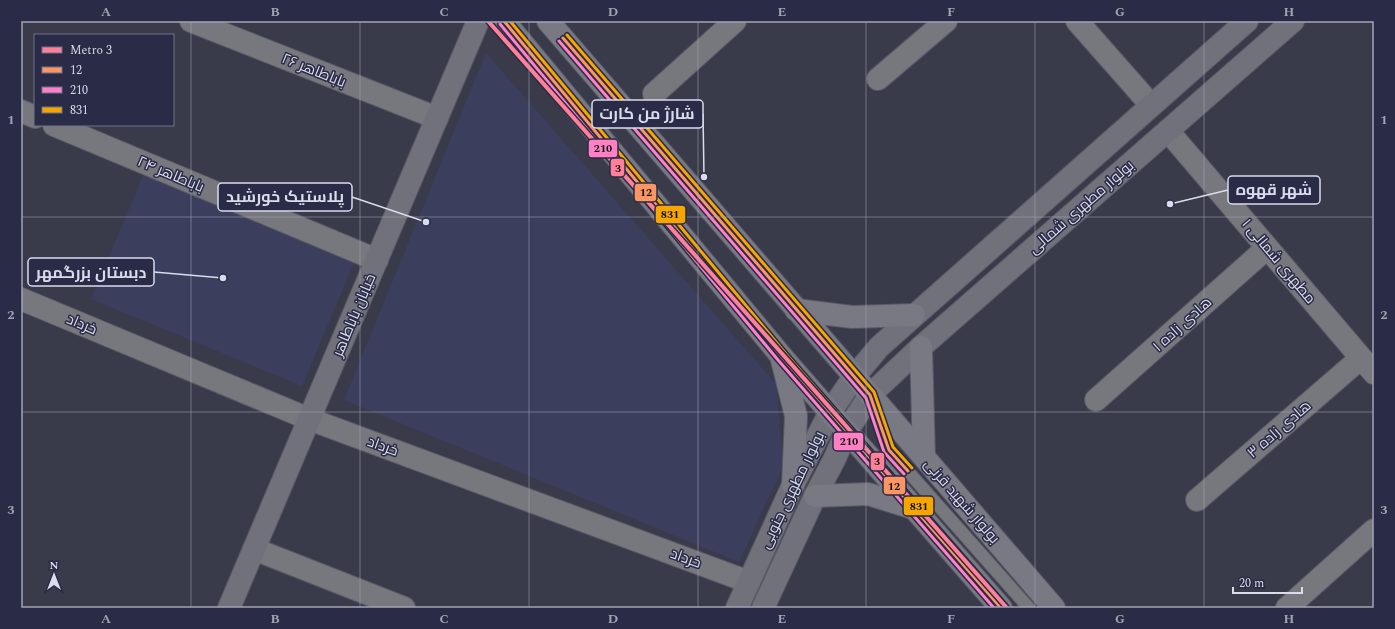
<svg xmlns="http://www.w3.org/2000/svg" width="1395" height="629" viewBox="0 0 1395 629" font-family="Spectral,Cairo,serif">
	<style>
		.built { fill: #3c3e5d }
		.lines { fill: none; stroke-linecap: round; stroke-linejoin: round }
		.lane-casing { stroke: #585966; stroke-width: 14 }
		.street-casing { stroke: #585966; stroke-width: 24 }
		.secondary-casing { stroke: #585966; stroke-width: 24 }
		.primary-casing { stroke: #585966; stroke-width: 24 }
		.lane { stroke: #77777e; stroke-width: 12 }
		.street { stroke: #77777e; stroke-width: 22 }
		.secondary { stroke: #70717a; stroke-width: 22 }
		.primary { stroke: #787983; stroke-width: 22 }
		.bus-1-casing { stroke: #2a2b46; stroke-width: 6 }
		.bus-2-casing { stroke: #2a2b46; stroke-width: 6 }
		.bus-3-casing { stroke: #2a2b46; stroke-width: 6 }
		.bus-1 { stroke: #fb9564; stroke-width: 3 }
		.bus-2 { stroke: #ff80c5; stroke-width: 3 }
		.bus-3 { stroke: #f7a600; stroke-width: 3 }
		.metro-1-casing { stroke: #2a2b46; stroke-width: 7 }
		.metro-1 { stroke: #ff8098; stroke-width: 4 }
		.grid { fill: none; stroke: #a2a4b4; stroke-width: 1; stroke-opacity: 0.55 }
		.labels { text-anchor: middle; stroke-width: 3; stroke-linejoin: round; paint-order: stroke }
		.street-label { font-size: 15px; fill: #dadced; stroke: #2a2b46 }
		.leader { fill: none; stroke: #dadced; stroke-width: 1.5 }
		.callout-dot { fill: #dadced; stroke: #2a2b46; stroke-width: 1.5 }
		.callout { fill: #2a2b46; stroke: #dadced; stroke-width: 1.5 }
		.callout-label { font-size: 16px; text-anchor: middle; font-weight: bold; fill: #dadced }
		.line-badge { stroke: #2a2b46; stroke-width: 1.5 }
		.pale-badge-label { font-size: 11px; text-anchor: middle; font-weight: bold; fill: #111 }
		.neatline { fill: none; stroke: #a2a4b4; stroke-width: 1.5 }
		.grid-label { font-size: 13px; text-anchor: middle; font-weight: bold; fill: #a2a4b4 }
	</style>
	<rect width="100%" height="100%" fill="#3a3b4a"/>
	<!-- built -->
	<path class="built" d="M486 53 776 384 783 466 739 562 344 400Z
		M145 171 356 258 302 386 91 299Z"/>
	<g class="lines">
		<defs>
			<path id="lane" d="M874 407 889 450 1029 608"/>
			<path id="street" d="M191 21 437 118
				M1077 21 1151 105
				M878 79 946 21
				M654 94 735 21
				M21 111 35 117
				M54 125 377 260
				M1168 131 1374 373
				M21 299 309 419 749 582
				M1096 400 1267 248
				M1197 500 1361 358
				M254 549 404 608
				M1287 608 1374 530"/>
			<path id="secondary" d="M229 608 478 21
				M737 608 793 485 830 412 854 377 879 347 1247 21
				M763 608 815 496 834 460 847 431 870 395 921 347 1293 21"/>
			<path id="primary" d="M504 21 782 357 1001 608
				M548 21 1054 608
				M796 310 852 317 914 315
				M921 347 924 457
				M782 360 796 416 793 485
				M815 496 868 494 913 508"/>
		</defs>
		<!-- lane casing -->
		<use href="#lane" class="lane-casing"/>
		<!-- street casing -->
		<use href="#street" class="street-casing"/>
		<!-- secondary casing -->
		<use href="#secondary" class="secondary-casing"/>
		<!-- primary casing -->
		<use href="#primary" class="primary-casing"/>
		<!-- lane -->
		<use href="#lane" class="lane"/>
		<!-- street -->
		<use href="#street" class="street"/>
		<!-- secondary -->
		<use href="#secondary" class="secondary"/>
		<!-- primary -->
		<use href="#primary" class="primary"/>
		<defs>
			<path id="bus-1" d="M504 21 782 357 1001 608
				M563 38 870 395 889 450 908 471"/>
			<path id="bus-2" d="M500 24 778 360 994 608
				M559 41 866 398 884 452 904 474"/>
			<path id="bus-3" d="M510 21 786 354 1005 605
				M567 35 874 392 893 447 912 468"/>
		</defs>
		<!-- bus-1 casing -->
		<use href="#bus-1" class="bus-1-casing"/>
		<!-- bus-2 casing -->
		<use href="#bus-2" class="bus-2-casing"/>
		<!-- bus-3 casing -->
		<use href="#bus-3" class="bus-3-casing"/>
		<!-- bus-1 -->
		<use href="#bus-1" class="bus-1"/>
		<!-- bus-2 -->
		<use href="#bus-2" class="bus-2"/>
		<!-- bus-3 -->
		<use href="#bus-3" class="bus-3"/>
		<defs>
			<path id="metro-1" d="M488 21 1007 608"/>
		</defs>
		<!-- metro-1 casing -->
		<use href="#metro-1" class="metro-1-casing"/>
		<!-- metro-1 -->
		<use href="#metro-1" class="metro-1"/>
	</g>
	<!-- grid -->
	<path class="grid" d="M191 21V608M360 21V608M529 21V608M698 21V608M866 21V608M1035 21V608M1204 21V608M21 217H1374M21 412H1374"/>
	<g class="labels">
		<!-- street labels -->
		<g class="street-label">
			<text transform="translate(314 70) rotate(22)" y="5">باباطاهر ۲۶</text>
			<text transform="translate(171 174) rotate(23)" y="5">باباطاهر ۲۴</text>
			<text transform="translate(1081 207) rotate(-41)" y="5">بولوار مطهری شمالی</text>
			<text transform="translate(1279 261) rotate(50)" y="5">مطهری شمالی ۱</text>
			<text transform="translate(354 315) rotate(-67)" y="5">خیابان باباطاهر</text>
			<text transform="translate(82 324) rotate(23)" y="5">خرداد</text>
			<text transform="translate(1182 324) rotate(-42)" y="5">هادی زاده ۱</text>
			<text transform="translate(1279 429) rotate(-41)" y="5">هادی زاده ۳</text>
			<text transform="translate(383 446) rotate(20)" y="5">خرداد</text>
			<text transform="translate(792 490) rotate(-64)" y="5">بولوار مطهری جنوبی</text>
			<text transform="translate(962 501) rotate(49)" y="5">بولوار شهید قرنی</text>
			<text transform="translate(686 558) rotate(20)" y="5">خرداد</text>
		</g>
	</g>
	<!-- callouts -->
	<path class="leader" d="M704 177L703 114M1170 204L1228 190M426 222L352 197M223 278L154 272"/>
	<g class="callout-dot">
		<circle cx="704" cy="177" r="4"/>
		<circle cx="1170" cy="204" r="4"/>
		<circle cx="426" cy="222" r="4"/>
		<circle cx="223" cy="278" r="4"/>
	</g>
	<g class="callout">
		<rect x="592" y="100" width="111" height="28" rx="4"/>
		<rect x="1228" y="176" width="92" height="28" rx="4"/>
		<rect x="218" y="183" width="134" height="28" rx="4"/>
		<rect x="28" y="258" width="126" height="28" rx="4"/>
	</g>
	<g class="callout-label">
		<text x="647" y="119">شارژ من کارت</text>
		<text x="1274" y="195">شهر قهوه</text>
		<text x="285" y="202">پلاستیک خورشید</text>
		<text x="91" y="278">دبستان بزرگمهر</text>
	</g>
	<g class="line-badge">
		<rect x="588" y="139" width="30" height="19" rx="4" fill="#ff80c5"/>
		<rect x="610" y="158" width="15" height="19" rx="4" fill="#ff8098"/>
		<rect x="634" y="183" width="23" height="19" rx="4" fill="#fb9564"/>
		<rect x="655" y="205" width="31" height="19" rx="4" fill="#f7a600"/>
		<rect x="833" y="432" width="31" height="19" rx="4" fill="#ff80c5"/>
		<rect x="870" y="452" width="15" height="19" rx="4" fill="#ff8098"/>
		<rect x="883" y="476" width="23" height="19" rx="4" fill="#fb9564"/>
		<rect x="903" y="496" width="31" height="20" rx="4" fill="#f7a600"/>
	</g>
	<g class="pale-badge-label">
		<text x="603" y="152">210</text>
		<text x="618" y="172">3</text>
		<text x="646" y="196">12</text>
		<text x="670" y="218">831</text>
		<text x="849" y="445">210</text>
		<text x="877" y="465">3</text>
		<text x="894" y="490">12</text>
		<text x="919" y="510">831</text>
	</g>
	<!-- border -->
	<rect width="1395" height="629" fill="none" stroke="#2a2b46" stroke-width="44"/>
	<!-- legend -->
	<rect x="34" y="34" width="140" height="92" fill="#2a2b46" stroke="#707289"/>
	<rect x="42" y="47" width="20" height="6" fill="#ff8098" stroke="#707289"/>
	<text x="70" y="54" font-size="12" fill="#dadced">Metro 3</text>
	<rect x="42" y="67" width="20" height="6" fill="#fb9564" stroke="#707289"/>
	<text x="70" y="74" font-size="12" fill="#dadced">12</text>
	<rect x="42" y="87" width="20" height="6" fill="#ff80c5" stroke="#707289"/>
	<text x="70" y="94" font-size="12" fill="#dadced">210</text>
	<rect x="42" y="107" width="20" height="6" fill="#f7a600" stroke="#707289"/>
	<text x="70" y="114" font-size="12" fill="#dadced">831</text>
	<!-- north arrow -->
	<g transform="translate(54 575)" stroke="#2a2b46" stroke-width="3" paint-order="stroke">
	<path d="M0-3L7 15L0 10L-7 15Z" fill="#dadced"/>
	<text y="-6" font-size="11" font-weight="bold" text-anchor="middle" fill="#dadced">N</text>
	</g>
	<!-- scale -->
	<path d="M1233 587v6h69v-6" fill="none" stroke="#dadced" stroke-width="2"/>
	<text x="1239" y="587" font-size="12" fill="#dadced" stroke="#2a2b46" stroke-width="3" paint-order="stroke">20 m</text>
	<rect x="22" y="22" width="1351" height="585" class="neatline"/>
	<g class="grid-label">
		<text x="106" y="16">A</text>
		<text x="275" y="16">B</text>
		<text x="444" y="16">C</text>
		<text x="613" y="16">D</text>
		<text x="782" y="16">E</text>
		<text x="951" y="16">F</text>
		<text x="1120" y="16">G</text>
		<text x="1289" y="16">H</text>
		<text x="11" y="124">1</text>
		<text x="1384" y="124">1</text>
		<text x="11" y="319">2</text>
		<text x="1384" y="319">2</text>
		<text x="11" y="514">3</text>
		<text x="1384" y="514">3</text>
		<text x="106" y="623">A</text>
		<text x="275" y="623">B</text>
		<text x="444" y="623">C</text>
		<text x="613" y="623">D</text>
		<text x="782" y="623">E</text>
		<text x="951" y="623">F</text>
		<text x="1120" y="623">G</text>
		<text x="1289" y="623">H</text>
	</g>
</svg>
